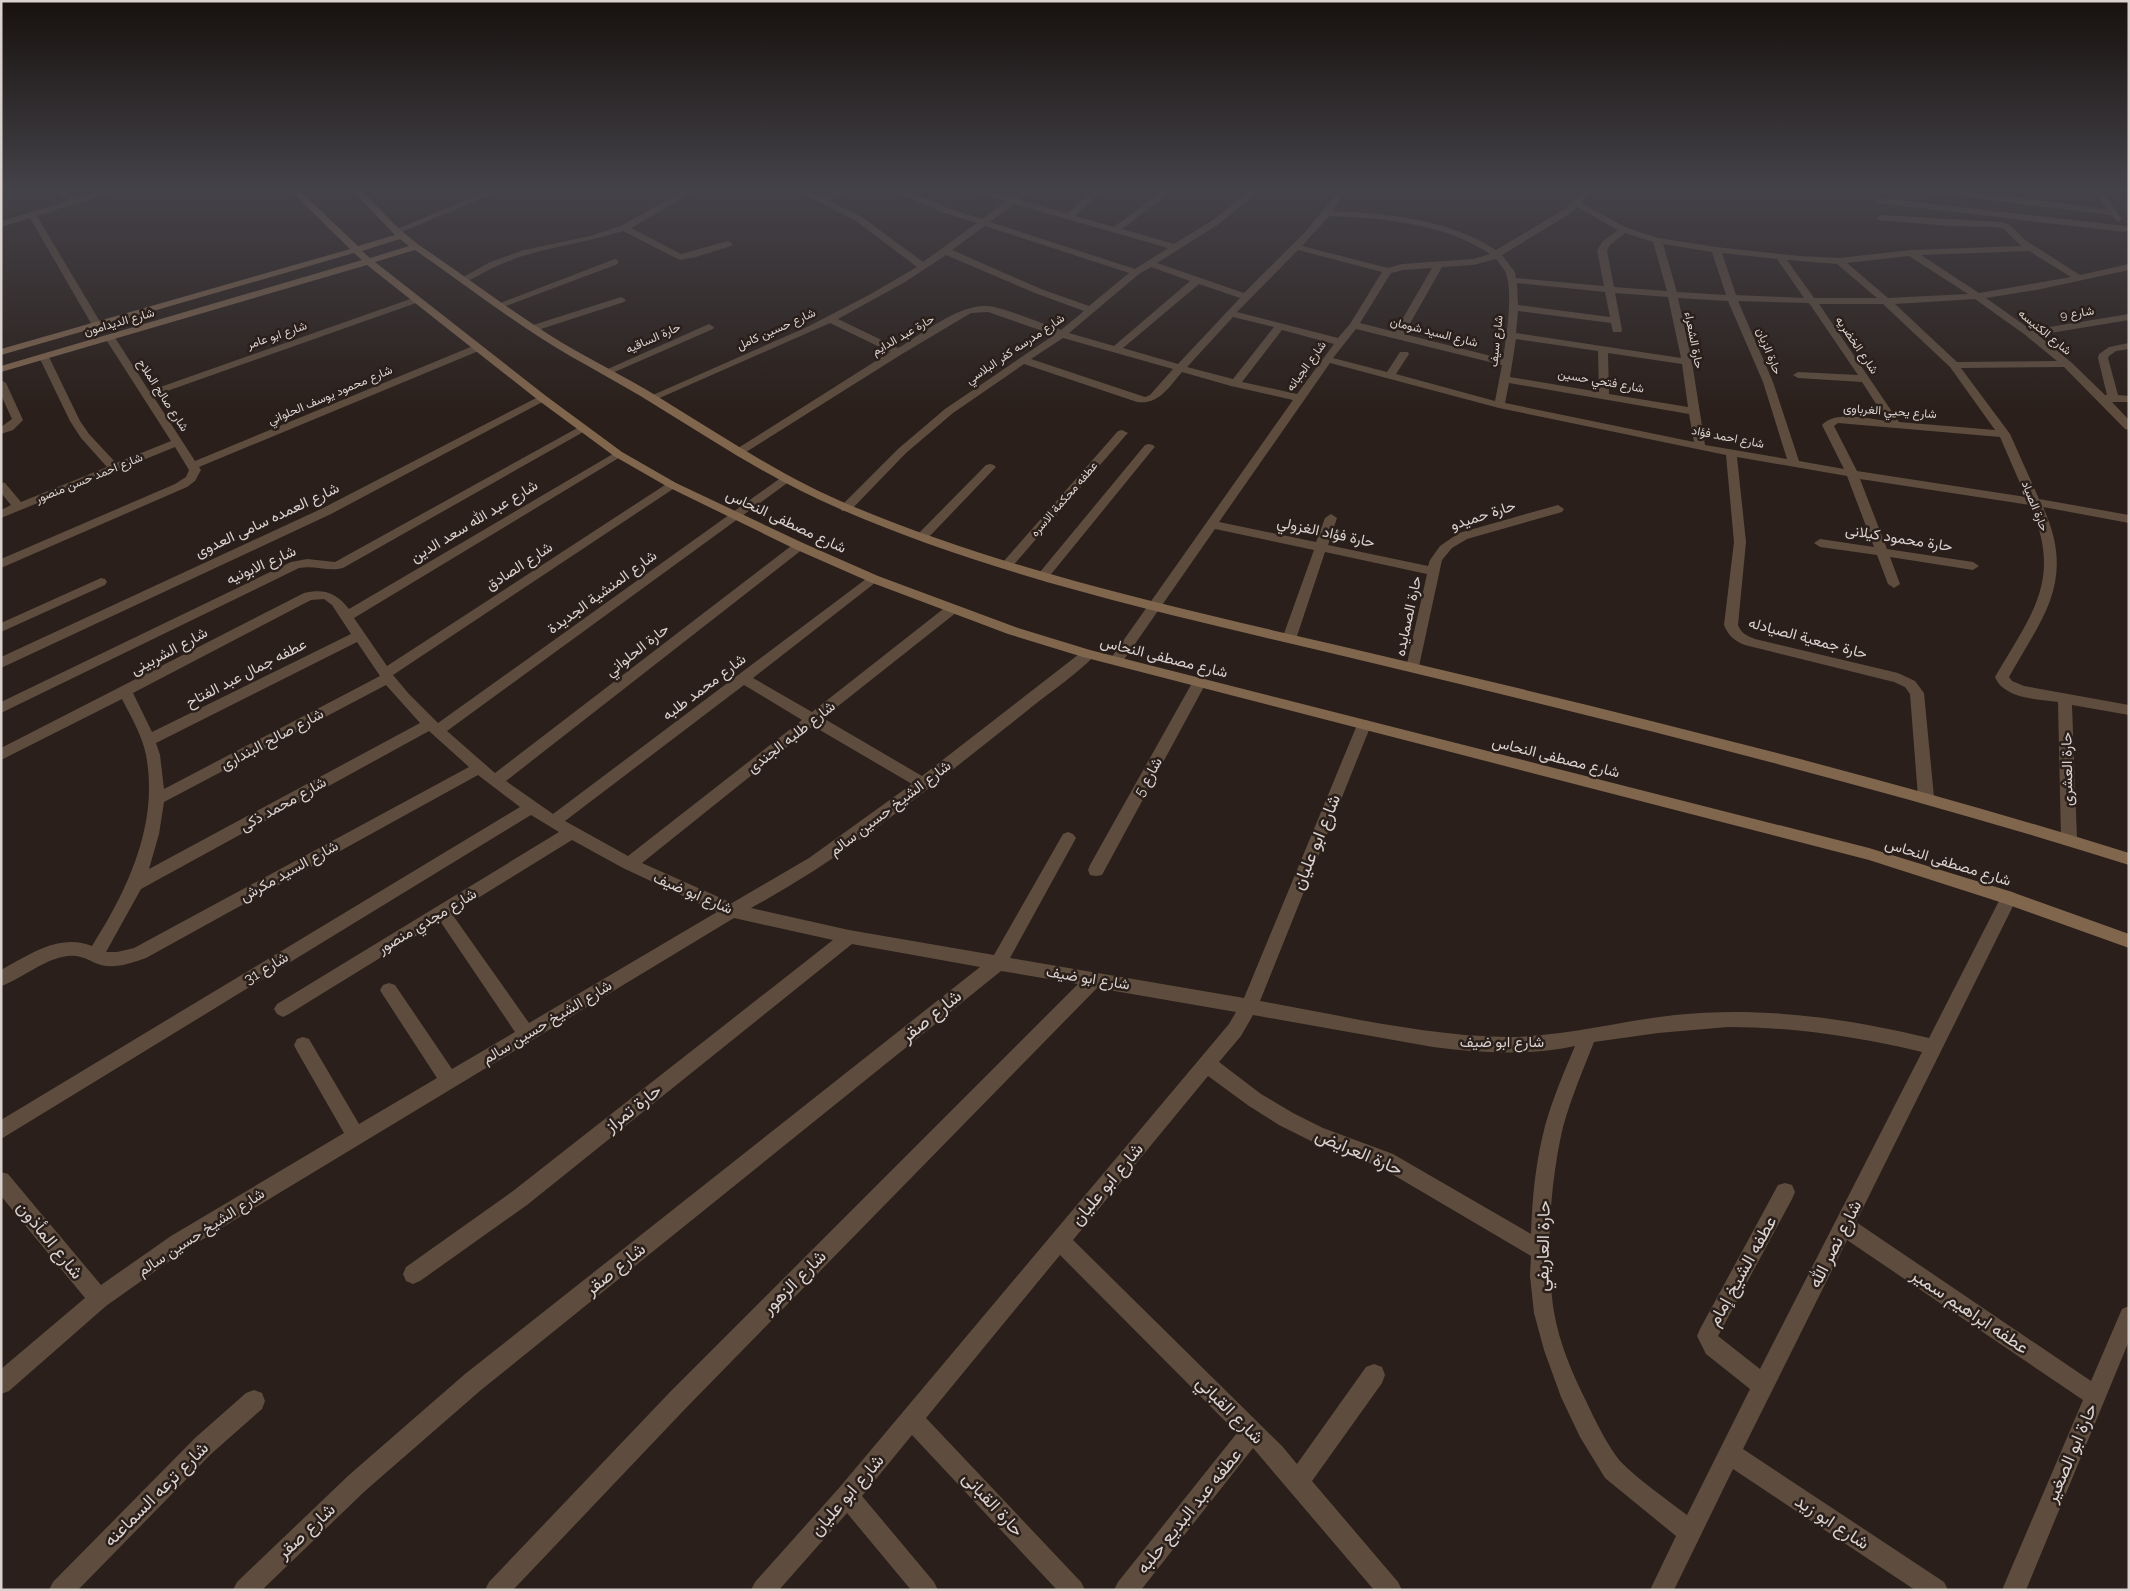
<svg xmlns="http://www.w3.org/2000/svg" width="2130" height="1591" viewBox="0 0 2130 1591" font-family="Raleway,Vazirmatn,sans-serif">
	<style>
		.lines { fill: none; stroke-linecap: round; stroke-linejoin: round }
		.street { fill: #5e4d3e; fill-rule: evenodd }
		.secondary { fill: #81664e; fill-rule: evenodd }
		.labels { text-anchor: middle; stroke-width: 5; stroke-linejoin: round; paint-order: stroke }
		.far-street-label { font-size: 12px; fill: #dad2cf; stroke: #2a1f1a }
		.street-label { font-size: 15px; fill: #dad2cf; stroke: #2a1f1a }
		.near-street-label { font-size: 18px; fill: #dad2cf; stroke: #2a1f1a }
	</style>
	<rect width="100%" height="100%" fill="#2a1f1a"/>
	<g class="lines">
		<!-- street -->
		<path class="street" d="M56 189H65L76 199 109 189H123L37 216 102 325 101 327H93L92 325 30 218 1 227V221L68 201Z
			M493 189H505L399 233 396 234 392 231Z
			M687 189H698L631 228 681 254 728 241 733 244 731 246 696 257 680 260 623 231C592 241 561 245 530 254 507 260 487 271 466 282L463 283 458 280 490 262 524 250 590 236 621 226Z
			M794 189H805L821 197 840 189H852L828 201 862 217 923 262 977 223 944 213 899 194V190H905L950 209 982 219 1006 201 968 189H982L1011 198 1023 189H1033L1019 200 1067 213 1095 189H1104L1075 216 1114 227 1164 189H1174L1122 229 1174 244 1213 220 1251 189H1261L1219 224 1157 263 1244 293 1307 230 1340 189H1348L1333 211C1387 213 1450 220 1496 250L1565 209 1585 189H1594L1581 203 1627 228 1658 238 1716 247 1799 256 1839 258 1911 250 2021 246 2004 229 1997 227 1951 226 1878 220 1877 218 1881 215 2001 222 2010 225 2025 240 2080 275 2129 264V270L2036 290 1986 298 2031 330 2129 314V320L2038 335 2072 363 2105 395H2107L2098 358 2099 354 2109 347 2129 343V349L2116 351 2109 356 2108 358 2118 395 2129 396V402H2112L2129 420V430L2125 429 2064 367 1961 368 2010 434 2039 499 2129 515V523L2043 507C2076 580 2044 615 2009 677L2012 681 2024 686 2129 705V715L2072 705 2077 839 2074 843 2069 845 2064 843 2061 839 2058 702C2038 699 2004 699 1995 677 2032 613 2063 580 2030 505L1860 479 1887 549 1973 562 1979 566 1973 570 1890 557 1900 584 1894 588 1888 584 1877 555 1820 547 1814 543 1820 539 1874 547 1847 476 1737 457 1746 542 1738 625C1741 633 1747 636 1755 639L1898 673 1915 681 1924 693 1934 797 1931 801 1926 803 1921 801 1918 797 1910 694 1905 687 1894 682 1745 645C1734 641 1728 635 1724 625L1734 542 1726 455 1499 408 1330 363 1219 522 1316 542 1325 518 1331 514 1337 518 1328 545 1428 566 1430 560 1440 546 1459 533 1558 505 1564 509 1562 512 1467 539 1452 548 1442 560 1418 671H1408L1406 668 1427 574 1325 552 1296 639 1294 642H1284L1282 639 1314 550 1215 529 1121 664H1111L1109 661 1111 658 1293 400 1231 386 1182 372C1169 387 1159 405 1137 402L1024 364 953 413 906 453 850 511H842L840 508 842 505 898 449 945 409 1054 335 988 312 971 313 902 354 743 454H735L733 452 735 450 890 352 830 323 655 400 651 401 646 398 807 327 869 295 917 267 856 221ZM1014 204 1168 248 1135 269 990 222ZM1577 207 1618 230 1603 241 1597 250 1604 286 1516 278 1515 272 1502 255 1571 213ZM1329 216C1383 218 1444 223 1490 254L1473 259 1402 264 1388 268 1302 246ZM985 226 1129 273 1089 306 1041 289 952 250ZM1625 233 1653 242 1667 291 1614 287 1607 250 1610 245ZM1663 244 1712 252 1726 295 1677 292ZM1298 250 1382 272 1350 324 1338 338 1237 312ZM2029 251 2071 277 1979 293 1921 255ZM1722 253 1777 259 1804 298 1736 295ZM946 255 1035 293 1084 311 1061 330C1042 324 1004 307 987 306 959 304 922 334 898 348L838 319 905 282ZM1909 256 1968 294 1888 298 1847 263ZM1496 259C1499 263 1502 267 1505 271 1514 290 1506 338 1503 359L1404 334 1442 267 1473 265ZM1787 260 1837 264 1877 298H1814ZM1151 267 1190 281 1114 346 1069 333 1139 274ZM1432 268 1395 332 1360 323 1391 273 1403 270ZM1517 283 1605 292 1610 317 1518 305ZM1199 284 1240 298 1178 364 1123 348ZM1615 293 1668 297 1681 358 1516 333 1518 311 1611 323 1613 332H1621L1622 330ZM1678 298 1728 301 1763 382 1787 459 1705 445 1692 362ZM1975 299 2024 334 2057 361 1957 362 1895 304ZM1738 301 1809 303 1858 375 1798 372 1793 375 1798 378 1862 382 1887 421C1869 419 1835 410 1822 425L1844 469 1799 461 1773 382ZM1819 304H1883L1950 367 1995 430 1899 422ZM1233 317 1274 327 1233 379 1187 367ZM1356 329 1502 365 1495 401 1396 374 1409 354 1408 352H1400L1387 372 1333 358ZM1282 330 1334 344 1297 394 1242 382ZM1063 338 1173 369 1150 395 1145 397 1031 359ZM1516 339 1598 351 1599 392 1510 377ZM1608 353 1682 364 1688 407 1609 394ZM1509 383 1689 414 1694 442 1505 403ZM1838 423 2000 437 2026 497 1857 471 1834 426Z
			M1923 189H1949L2107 209 2092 189H2101L2122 219 2118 222 2111 215 1927 192Z
			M1880 198 2125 226 2128 227 2129 230 2125 232 1877 203V199Z
			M615 259 618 260V264L503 307 500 308 495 305Z
			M416 297 421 300 419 302 153 396 195 461 473 346H481V350L199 467 201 470 195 481 187 487 1 568V559L175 484 186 477 189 470 175 447 1 518V510L11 505 1 493V482L5 483 21 502 107 467 81 438 70 421 39 357 40 355H48L80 421 89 434 116 463 171 441 105 338 106 336H114L149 391Z
			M621 297 626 300 624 302 538 330 534 331 529 328 530 326Z
			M709 324 714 327 713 329 610 374 606 375 601 372Z
			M1 380 6 383 23 420 13 430 1 434V427L12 419 1 395Z
			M542 395 547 398 546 400 331 514 1 668V657L323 508Z
			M581 426 587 429 585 431 343 568C328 572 315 565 299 568L1 713V702L291 562 307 559 335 562Z
			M1122 430 1128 433 1126 435 1011 568H1003L1001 565 1003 562 1118 431Z
			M1149 444 1153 445 1155 447 1153 449 1048 578H1040L1038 575 1040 572 1145 445Z
			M618 451 624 454 622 456 354 618 387 666 668 483H676L678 485 676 487 393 675 409 694 438 723 782 477H790L792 479 790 481 447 731 495 773 795 543H803L805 546 803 549 506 781 553 814 870 576H878L880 579 753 678 812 712 947 606H957L958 609 957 612 823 718 922 776 1083 651H1093L1095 654C1087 667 1042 698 1028 710 939 780 851 854 751 908L849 930 994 955 1063 834 1068 832 1073 834 1076 838 1010 958 1244 998 1357 725 1359 721 1364 720 1369 721 1371 725 1260 1001C1339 1015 1426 1036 1506 1037 1563 1037 1619 1021 1675 1015 1762 1006 1845 1018 1929 1038L2003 893 2009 891 2015 893 2017 898 1856 1222 2091 1381 2122 1309 2129 1306V1341L2026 1590H2002L2083 1400 1847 1240 1743 1449 1944 1582 1948 1590H1915L1733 1469 1674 1590H1650L1676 1536 1605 1478 1580 1437 1561 1397 1544 1350 1534 1313 1530 1276 1531 1256 1380 1167 1311 1141 1279 1125 1249 1106 1208 1076 1073 1240 1282 1446 1297 1464 1366 1367 1374 1364 1382 1367 1385 1375 1382 1383 1312 1481 1398 1582 1402 1590H1374L1253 1448 1141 1590H1114L1118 1582 1237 1433 1060 1255 926 1418 1081 1582 1085 1590H1057L912 1435 862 1496 934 1582 938 1590H911L847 1513 779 1590H751L755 1582 839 1488 1229 1024 1236 1012 1097 988 686 1408 513 1590H485L489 1582 670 1392 1078 984 1001 971 481 1390 365 1491 262 1590H233L237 1582 349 1475 465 1374 980 967 852 944 527 1205 420 1281 413 1284 406 1281 403 1274 406 1267 513 1191 833 940 734 918 185 1250 106 1306 9 1391 1 1394V1369L85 1298 1 1196V1172L8 1174 101 1285 171 1236 344 1133 297 1051 294 1045 297 1039 303 1037 309 1039 359 1124 437 1078 383 995 380 990 383 985 389 983 395 985 452 1069 515 1032 440 921 289 1014 283 1017 277 1014 274 1009 277 1004 559 832 531 815 1 1139V1120L520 807 478 775 146 958C131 963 116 969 101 965 89 961 81 954 68 956 43 959 24 978 1 986V970C29 955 59 933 92 946 128 889 159 824 146 755 142 735 131 717 122 699L1 760V748L304 593C324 588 337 593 349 609ZM324 599 332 605 351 634 152 732 133 693 311 600ZM357 642 380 676 164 789 160 755 156 743ZM386 685 420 723 149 869 159 834 164 802ZM744 685 802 720 628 856 565 821ZM813 726 912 784 809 858 732 903 642 863ZM429 731 469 767 134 948 117 952H106L141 889ZM572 840 623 868 717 912 529 1023 452 914ZM1253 1015 1433 1047C1480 1053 1528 1056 1575 1046 1564 1072 1553 1098 1545 1126 1536 1160 1532 1198 1531 1234L1393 1154 1323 1128 1293 1113 1261 1094 1219 1062 1241 1036ZM1728 1027C1794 1027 1858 1037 1922 1052L1760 1369 1718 1336 1792 1199 1795 1192 1792 1185 1785 1183 1778 1185 1700 1329 1697 1336 1706 1354 1750 1389 1687 1515C1665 1498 1641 1482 1622 1463 1609 1449 1594 1418 1586 1401 1572 1373 1559 1342 1554 1312 1545 1256 1550 1182 1563 1127 1571 1098 1583 1070 1594 1042L1658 1033Z
			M990 464 994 465 996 467 994 469 927 539H919L917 536 919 533 986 465Z
			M101 578 105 579 107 582 105 585 1 632V623Z
			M1199 678 1204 680 1206 683 1102 875 1096 876 1090 875 1088 870 1090 865 1192 683 1194 680Z
			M254 1390 262 1393 265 1401 262 1409 211 1454 78 1590H49L53 1582 195 1438 246 1393Z"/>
		<!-- secondary -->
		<path class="secondary" d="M289 189H298L358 246 395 235 351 189H360L399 229 419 245C462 274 504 306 548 334 584 357 623 375 660 398 722 436 784 478 852 506 1027 579 1216 616 1400 660 1645 718 1888 778 2129 853V865C1885 788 1638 727 1389 667 1205 622 1015 585 840 509 774 481 715 442 655 405 619 382 580 363 544 340 500 312 458 280 415 250L375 262 546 396 622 452 676 483 803 543 878 576 1018 628 1090 650 1869 848 2009 891 2129 934V948L2006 904 1869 860 1083 657 1008 634 870 582 795 549 668 487 614 456 538 400 367 265 1 372V366L362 260 354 253 1 355V349L350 249ZM400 239 409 246 370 258 362 251Z"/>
	</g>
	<!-- sky -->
	<linearGradient id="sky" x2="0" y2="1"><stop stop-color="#17110e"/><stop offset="0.46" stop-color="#444249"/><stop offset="1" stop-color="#444249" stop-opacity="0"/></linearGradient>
	<rect width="2130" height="412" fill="url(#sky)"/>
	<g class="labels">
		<!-- far-street labels -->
		<g class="far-street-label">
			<text transform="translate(2077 313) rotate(-9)" y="4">شارع 9</text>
			<text transform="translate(119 322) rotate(-16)" y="4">شارع الديدامون</text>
			<text transform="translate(776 329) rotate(-24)" y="4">شارع حسين كامل</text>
			<text transform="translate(1434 332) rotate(14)" y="4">شارع السيد شومان</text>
			<text transform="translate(2045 332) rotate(39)" y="4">شارع الكنيسه</text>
			<text transform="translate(277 335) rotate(-19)" y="4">شارع ابو عامر</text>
			<text transform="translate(903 335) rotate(-30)" y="4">حارة عبد الدايم</text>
			<text transform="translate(653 338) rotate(-24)" y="4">حارة الساقيه</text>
			<text transform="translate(1694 340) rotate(79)" y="4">حارة الشعراء</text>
			<text transform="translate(1496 341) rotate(-84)" y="4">شارع سيف</text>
			<text transform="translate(1857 345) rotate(56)" y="4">شارع الخضريه</text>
			<text transform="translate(1015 349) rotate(-34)" y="4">شارع مدرسه كفر البلاسي</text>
			<text transform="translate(1769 351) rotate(68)" y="4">حارة الزيان</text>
			<text transform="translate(1306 366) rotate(-54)" y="4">شارع الجبانه</text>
			<text transform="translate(1601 381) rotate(10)" y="4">شارع فتحي حسين</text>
			<text transform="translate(163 395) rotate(57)" y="4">شارع صالح الملاح</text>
			<text transform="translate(330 395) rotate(-23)" y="4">شارع محمود يوسف الحلواني</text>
			<text transform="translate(1890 411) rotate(4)" y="4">شارع يحيي الغرباوى</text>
			<text transform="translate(1728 437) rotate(11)" y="4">شارع احمد فؤاد</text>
			<text transform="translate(89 478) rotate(-22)" y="4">شارع احمد حسن منصور</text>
			<text transform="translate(1064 499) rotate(-49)" y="4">عطفه محكمة الاسره</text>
			<text transform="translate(2035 506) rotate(68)" y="4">حارة الصياد</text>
		</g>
		<!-- street labels -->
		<g class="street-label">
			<text transform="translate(1483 515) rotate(-18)" y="5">حارة حميدو</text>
			<text transform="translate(267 520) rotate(-25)" y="5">شارع العمده سامى العدوى</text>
			<text transform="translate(474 521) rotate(-31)" y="5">شارع عبد الله سعد الدين</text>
			<text transform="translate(786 521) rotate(25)" y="5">شارع مصطفى النحاس</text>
			<text transform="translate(1326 532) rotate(12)" y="5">حارة فؤاد الغزولي</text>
			<text transform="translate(1899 538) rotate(9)" y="5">حارة محمود كيلانى</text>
			<text transform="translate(261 565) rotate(-24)" y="5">شارع الابونيه</text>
			<text transform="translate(519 566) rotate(-33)" y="5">شارع الصادق</text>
			<text transform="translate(602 592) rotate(-36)" y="5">شارع المنشية الجديدة</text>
			<text transform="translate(1408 616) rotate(-78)" y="5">حارة الصمايده</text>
			<text transform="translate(1808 638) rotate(15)" y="5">حارة جمعية الصيادله</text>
			<text transform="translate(637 650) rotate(-38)" y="5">حارة الحلواني</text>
			<text transform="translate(169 651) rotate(-28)" y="5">شارع الشربينى</text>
			<text transform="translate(1164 657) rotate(14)" y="5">شارع مصطفى النحاس</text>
			<text transform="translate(246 673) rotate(-27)" y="5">عطفه جمال عبد الفتاح</text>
			<text transform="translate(704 687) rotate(-37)" y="5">شارع محمد طلبه</text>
			<text transform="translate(791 737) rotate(-38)" y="5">شارع طلبه الجندى</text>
			<text transform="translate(272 739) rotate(-28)" y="5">شارع صالح البندارى</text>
			<text transform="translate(1556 757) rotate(14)" y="5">شارع مصطفى النحاس</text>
			<text transform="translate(2067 769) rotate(-91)" y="5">حارة العشرى</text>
			<text transform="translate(1148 777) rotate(-61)" y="5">شارع 5</text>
			<text transform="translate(283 804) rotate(-29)" y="5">شارع محمد ذكى</text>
			<text transform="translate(890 808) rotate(-37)" y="5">شارع الشيخ حسين سالم</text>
			<text transform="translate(1948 862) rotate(17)" y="5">شارع مصطفى النحاس</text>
			<text transform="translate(289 871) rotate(-29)" y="5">شارع السيد مكرش</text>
			<text transform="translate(693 893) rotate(23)" y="5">شارع ابو ضيف</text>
			<text transform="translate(427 921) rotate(-31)" y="5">شارع مجدي منصور</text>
			<text transform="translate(266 968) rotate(-31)" y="5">شارع 31</text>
			<text transform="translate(1088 978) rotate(9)" y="5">شارع ابو ضيف</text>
			<text transform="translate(547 1022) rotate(-31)" y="5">شارع الشيخ حسين سالم</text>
			<text x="1502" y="1047">شارع ابو ضيف</text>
			<text transform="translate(201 1232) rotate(-33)" y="5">شارع الشيخ حسين سالم</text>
		</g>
		<!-- near-street labels -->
		<g class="near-street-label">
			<text transform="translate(1316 842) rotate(-68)" y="6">شارع ابو عليان</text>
			<text transform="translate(931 1016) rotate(-39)" y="6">شارع صقر</text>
			<text transform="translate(633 1108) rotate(-38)" y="6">حارة تمراز</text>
			<text transform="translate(1359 1152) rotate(23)" y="6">حارة العرايض</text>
			<text transform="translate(1107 1184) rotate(-50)" y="6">شارع ابو عليان</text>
			<text transform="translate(50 1240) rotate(51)" y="6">شارع المأذون</text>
			<text transform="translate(1835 1244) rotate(-63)" y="6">شارع نصر الله</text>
			<text transform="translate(1543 1246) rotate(-89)" y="6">حارة العاريفي</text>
			<text transform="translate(615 1269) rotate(-39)" y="6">شارع صقر</text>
			<text transform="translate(1742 1271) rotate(-61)" y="6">عطفه الشيخ إمام</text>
			<text transform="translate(794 1282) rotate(-45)" y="6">شارع الزهور</text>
			<text transform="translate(1970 1311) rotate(34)" y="6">عطفه ابراهيم سمير</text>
			<text transform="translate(1230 1410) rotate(45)" y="6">شارع القباني</text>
			<text transform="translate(2071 1453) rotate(-67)" y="6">حارة ابو الصغير</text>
			<text transform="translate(156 1494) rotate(-45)" y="6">شارع ترعه السماعنه</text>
			<text transform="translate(847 1495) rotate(-49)" y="6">شارع ابو عليان</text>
			<text transform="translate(993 1504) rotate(47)" y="6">حارة القبانى</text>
			<text transform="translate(1189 1511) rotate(-51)" y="6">عطفه عبد البديع حلبه</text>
			<text transform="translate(1832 1522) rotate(33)" y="6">شارع ابو زيد</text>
			<text transform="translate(306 1531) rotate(-43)" y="6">شارع صقر</text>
		</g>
	</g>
	<!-- border -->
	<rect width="2130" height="1591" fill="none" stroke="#dad2cf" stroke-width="5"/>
</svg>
